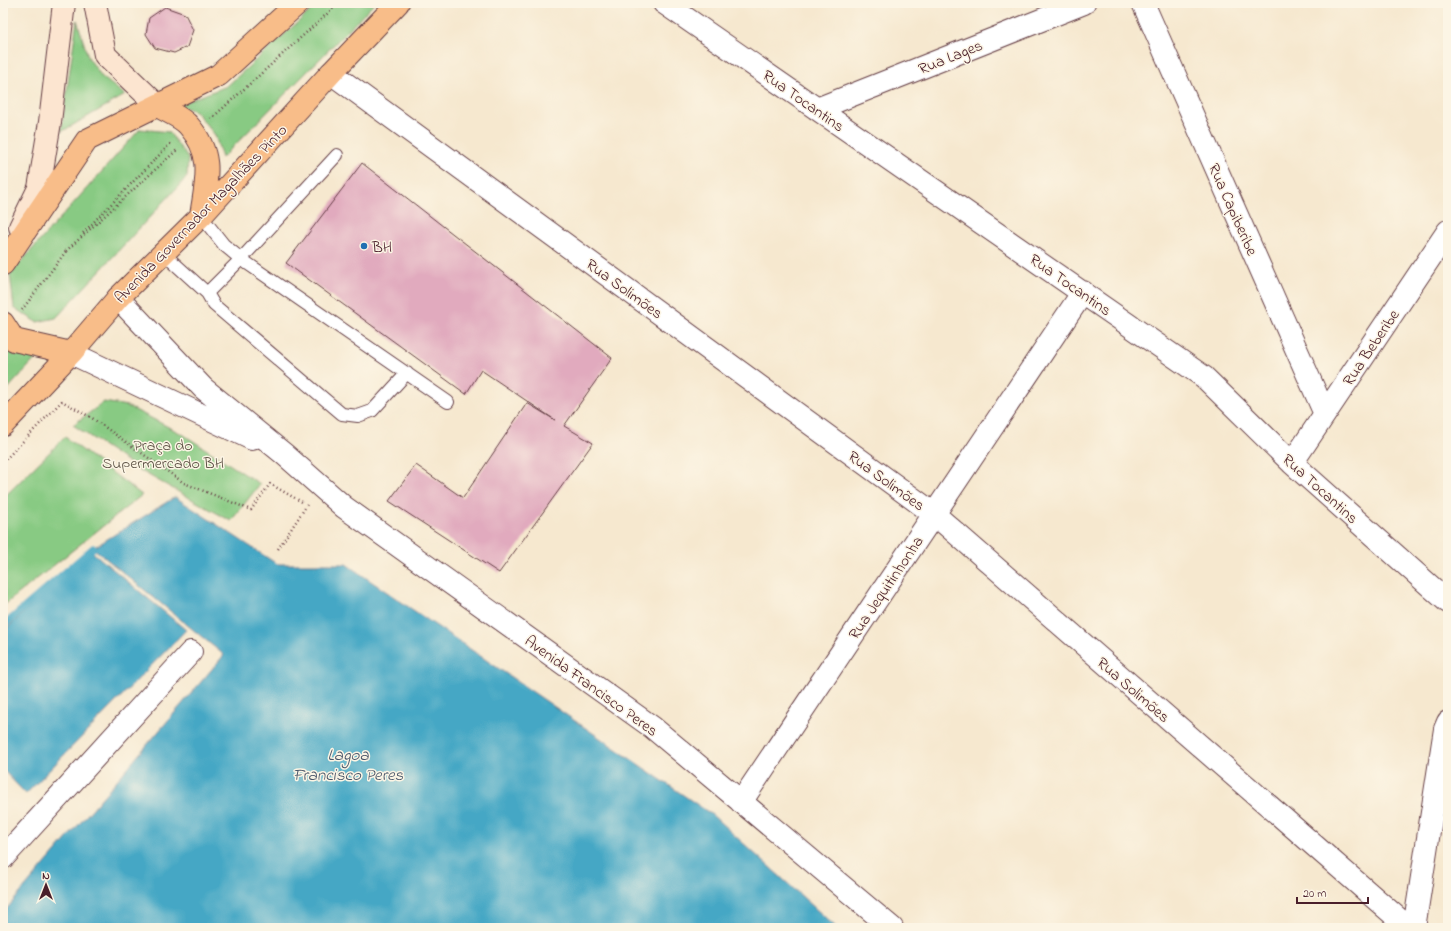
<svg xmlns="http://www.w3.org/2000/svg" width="1451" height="931" viewBox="0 0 1451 931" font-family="'Indie Flower',sans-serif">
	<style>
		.green { fill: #88ca83; stroke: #697457 }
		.water { fill: #45a7c5; stroke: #486378 }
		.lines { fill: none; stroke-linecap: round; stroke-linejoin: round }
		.stream { stroke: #45a7c5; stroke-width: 7 }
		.building { fill: #e1aabe }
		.lane-casing { stroke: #643d44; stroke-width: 14 }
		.street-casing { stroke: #643d44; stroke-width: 24 }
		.secondary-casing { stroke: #643d44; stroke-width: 24 }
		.primary-casing { stroke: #643d44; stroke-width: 24 }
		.path { stroke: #643d44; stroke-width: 2.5; stroke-dasharray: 1 3; stroke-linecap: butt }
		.lane { stroke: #fff; stroke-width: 12 }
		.street { stroke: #fff; stroke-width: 22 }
		.secondary { stroke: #fce5d0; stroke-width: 22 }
		.primary { stroke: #f8bd89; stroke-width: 22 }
		.poi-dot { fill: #1f6fb2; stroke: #fcf5e5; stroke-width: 1.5 }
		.labels { text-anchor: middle; stroke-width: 3; stroke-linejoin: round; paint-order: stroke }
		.street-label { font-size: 16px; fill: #4a1f2b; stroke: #fcf5e5 }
		.poi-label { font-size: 16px; fill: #4a1f2b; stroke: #fcf5e5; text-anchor: start }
		.park-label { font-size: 16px; fill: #5d5245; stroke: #fcf5e5 }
		.water-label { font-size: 17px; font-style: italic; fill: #485569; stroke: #fcf5e5 }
	</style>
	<rect width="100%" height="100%" fill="#fcf5e5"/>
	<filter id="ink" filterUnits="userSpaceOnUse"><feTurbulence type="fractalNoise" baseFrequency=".025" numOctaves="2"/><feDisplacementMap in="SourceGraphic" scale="8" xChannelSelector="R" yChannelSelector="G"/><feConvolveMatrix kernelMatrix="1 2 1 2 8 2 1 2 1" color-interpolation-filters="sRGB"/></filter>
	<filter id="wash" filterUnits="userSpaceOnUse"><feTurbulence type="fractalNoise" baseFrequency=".012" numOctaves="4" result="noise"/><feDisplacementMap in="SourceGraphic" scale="16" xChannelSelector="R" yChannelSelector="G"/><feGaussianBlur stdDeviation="0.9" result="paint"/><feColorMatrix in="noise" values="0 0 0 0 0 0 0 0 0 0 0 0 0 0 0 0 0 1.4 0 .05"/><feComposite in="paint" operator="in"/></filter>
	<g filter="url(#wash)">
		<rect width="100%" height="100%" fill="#f6e8cf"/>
		<!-- green -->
		<path class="green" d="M319 3H375L222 158 215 135 195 111 177 105 227 86Z
			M77 20 88 57 102 77 125 95 61 132Z
			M140 129 169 132 188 158 187 177 56 318 37 322 14 308 10 274Z
			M3 344 15 355H39L3 394Z
			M104 402 127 406 151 418 184 435 260 484 231 521 141 471 73 425Z
			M65 437 142 495 3 606V498Z"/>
		<!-- water -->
		<path class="water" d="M175 497 277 564H346L711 814 837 928H3V913L224 655 93 548Z
			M90 550 186 630 26 794 3 770V632Z"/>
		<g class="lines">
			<!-- stream -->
			<path class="stream" d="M3 626 93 548"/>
		</g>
		<g id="blocks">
			<!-- building -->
			<path class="building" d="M165 7 185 14 193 30 187 47 174 53 155 48 146 34 149 18Z
				M362 163 612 358 564 426 593 443 499 573 389 501 416 465 463 498 527 403 555 420 481 370 466 394 286 263Z"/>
		</g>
	</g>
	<g filter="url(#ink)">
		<use href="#blocks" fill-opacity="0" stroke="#643d44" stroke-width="1"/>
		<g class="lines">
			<defs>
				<path id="lane" d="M337 155 241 259 207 293 214 305 342 414 358 416 372 411 407 373
					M201 216 224 245 241 259 448 402
					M163 253 207 293"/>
				<path id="street" d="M664 3 1204 377 1292 463 1448 602
					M1143 3 1325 414
					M331 73 934 514 1409 928
					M817 109 1084 3
					M118 298 203 388 284 454 344 507 652 727 892 928
					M71 353 252 439
					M1292 463 1448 231
					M741 802 1083 292
					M3 858 191 652
					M1414 928 1445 729 1448 722"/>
				<path id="secondary" d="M95 3 105 55 158 106
					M20 227 39 188 50 122 64 3"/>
				<path id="primary" d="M158 106C167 112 182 117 189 126 215 156 206 181 201 216
					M3 264 87 140 219 75 298 3
					M3 323 14 340 71 353
					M3 425 71 353 118 298 201 216 331 73 398 3"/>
			</defs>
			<!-- lane casing -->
			<use href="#lane" class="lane-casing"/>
			<!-- street casing -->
			<use href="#street" class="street-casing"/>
			<!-- secondary casing -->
			<use href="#secondary" class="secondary-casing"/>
			<!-- primary casing -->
			<use href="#primary" class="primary-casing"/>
			<!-- path -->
			<path class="path" d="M211 119 339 3
				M83 233 172 142
				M66 251 178 149
				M22 310 67 250
				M3 462 62 401 92 418 184 483 251 510 270 484 302 502
				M278 549 307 505"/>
			<!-- lane -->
			<use href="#lane" class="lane"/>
			<!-- street -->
			<use href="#street" class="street"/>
			<!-- secondary -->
			<use href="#secondary" class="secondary"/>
			<!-- primary -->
			<use href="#primary" class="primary"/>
		</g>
	</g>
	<!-- markers -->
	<circle class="poi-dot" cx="364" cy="246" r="4"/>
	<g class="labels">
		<!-- street labels -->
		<g class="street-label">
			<text transform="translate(950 56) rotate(-22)" y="6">Rua Lages</text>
			<text transform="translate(804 100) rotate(35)" y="6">Rua Tocantins</text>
			<text transform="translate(1234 209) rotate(66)" y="6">Rua Capiberibe</text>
			<text transform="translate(200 213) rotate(-46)" y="6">Avenida Governador Magalhães Pinto</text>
			<text transform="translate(1071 284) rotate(35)" y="6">Rua Tocantins</text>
			<text transform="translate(625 288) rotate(36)" y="6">Rua Solimões</text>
			<text transform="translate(1370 347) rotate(-56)" y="6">Rua Beberibe</text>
			<text transform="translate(887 480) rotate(36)" y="6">Rua Solimões</text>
			<text transform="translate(1321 488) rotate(42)" y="6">Rua Tocantins</text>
			<text transform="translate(885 587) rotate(-56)" y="6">Rua Jequitinhonha</text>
			<text transform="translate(592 685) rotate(36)" y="6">Avenida Francisco Peres</text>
			<text transform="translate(1134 689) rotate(41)" y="6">Rua Solimões</text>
		</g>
		<!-- poi labels -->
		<g class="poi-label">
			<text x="372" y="252">BH</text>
		</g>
		<!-- park labels -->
		<g class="park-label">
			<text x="163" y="450">Praça do<tspan x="163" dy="18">Supermercado BH</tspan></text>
		</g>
		<!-- water labels -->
		<g class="water-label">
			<text x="348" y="760">Lagoa<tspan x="348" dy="20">Francisco Peres</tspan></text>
		</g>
	</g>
	<!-- margin -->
	<rect width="1451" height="931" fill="none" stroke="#fcf5e5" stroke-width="16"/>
	<!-- north arrow -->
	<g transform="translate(46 885)" stroke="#fcf5e5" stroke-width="3" paint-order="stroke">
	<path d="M0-3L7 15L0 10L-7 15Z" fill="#4a1f2b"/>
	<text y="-6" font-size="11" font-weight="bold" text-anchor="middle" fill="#4a1f2b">N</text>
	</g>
	<!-- scale -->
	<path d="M1297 897v6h71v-6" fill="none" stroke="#4a1f2b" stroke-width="2"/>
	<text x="1303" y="897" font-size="12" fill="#4a1f2b" stroke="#fcf5e5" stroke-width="3" paint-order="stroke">20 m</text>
</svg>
